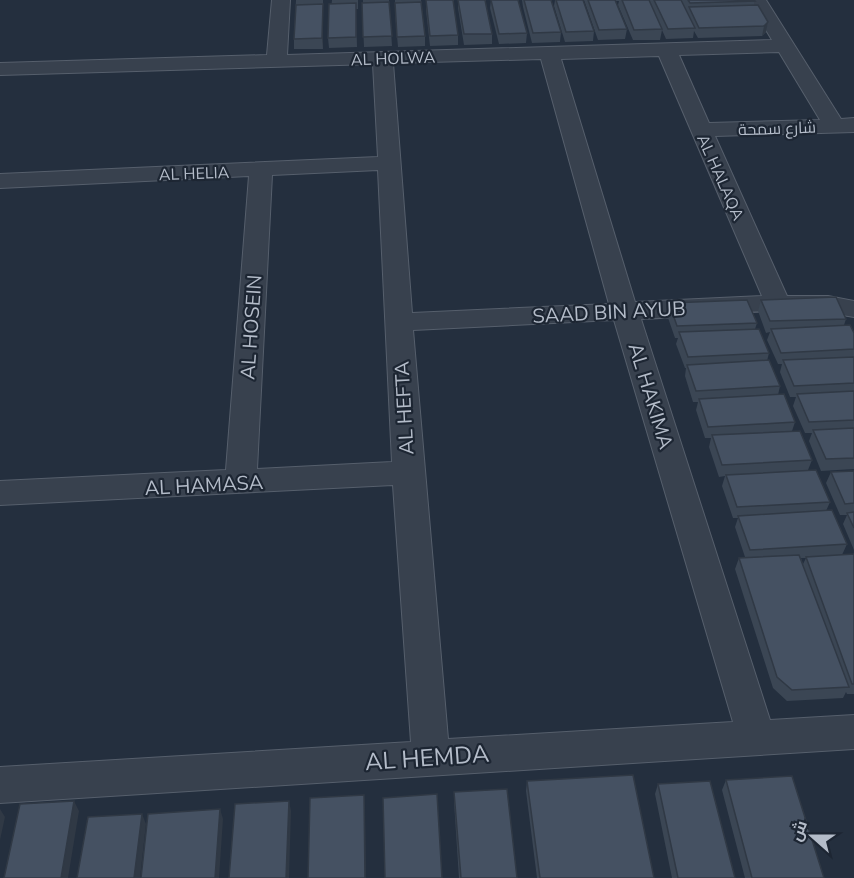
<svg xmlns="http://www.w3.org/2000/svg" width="854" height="878" viewBox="0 0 854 878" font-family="'Nunito Sans',Cairo,sans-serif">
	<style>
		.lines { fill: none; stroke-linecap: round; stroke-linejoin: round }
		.minor-casing { stroke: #565f6c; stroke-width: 2 }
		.minor { fill: #38414e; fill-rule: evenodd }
		.wall { fill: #3b4654; fill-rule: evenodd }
		.shaded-wall { fill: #303945 }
		.building { fill: #455162; stroke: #303945; stroke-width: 1.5 }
		.labels { text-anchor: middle; stroke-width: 4.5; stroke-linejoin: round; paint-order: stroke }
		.far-street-label { font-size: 16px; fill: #b4bcc9; stroke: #1d2633 }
		.street-label { font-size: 20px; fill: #b4bcc9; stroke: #1d2633 }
		.near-street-label { font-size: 24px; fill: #b4bcc9; stroke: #1d2633 }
	</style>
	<rect width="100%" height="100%" fill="#242f3e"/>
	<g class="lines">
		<defs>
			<path id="minor" d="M272 0H290L287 55 772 40 748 0H766L841 119 854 118V132L715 136 787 296H828L854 301V317C785 304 710 316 641 319L770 720 854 715V749L0 803V767L411 742 393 485 0 505V481L226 470 249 176 0 188V174L378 157 373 64 0 75V63L267 55ZM779 52 820 120 709 123 679 55ZM659 56 762 296 635 302 561 59ZM541 59 609 304 412 313 393 63ZM378 170 392 462 257 469 272 175ZM614 320 733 722 448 739 413 330Z"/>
		</defs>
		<!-- minor casing -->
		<use href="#minor" class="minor-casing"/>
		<!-- minor -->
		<use href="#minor" class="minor"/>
	</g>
	<!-- wall -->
	<path class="wall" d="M296 0H323V49H294V39Z
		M332 0H358V9H356L357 47 329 48 328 38Z
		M363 0H389L392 46 364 47 362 3H363Z
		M395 0H421L425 36V46L398 47 395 13Z
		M426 0H454V7L458 35V45L430 46 426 10Z
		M458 0H486V4L492 34V44L464 45 458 8Z
		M491 0H518L527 33 526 43 499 44 490 8Z
		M522 0H551L561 32 560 42 532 43 523 7Z
		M555 0H583L594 31 593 41 565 42 554 6Z
		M584 0H649L650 2V0H754V5L768 22 766 32 762 36 698 38 694 31 693 38 666 39 662 30 660 40H633L618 5 619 1H616L627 29 625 39 598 40Z
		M761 300 846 319 844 325 854 333V469L821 471 809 441 812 433H805L793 406 796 397H790L780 372 782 364H778L767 340 770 332 766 333 758 311Z
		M669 303 757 323 755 329 769 353 767 361 780 386 778 395 795 422 792 431 812 460 808 470 830 502 826 511 847 544 842 555 854 554V694H847L846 692 843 698 787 701 773 688 735 569 739 558 745 557 735 527 738 518H733L722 486 725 476 719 477 709 447 711 438H705L696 410 698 402H693L685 376 686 368H685L676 344 678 338H675L667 315ZM801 558H806L803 564Z
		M854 471V550L843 524 847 515H840L826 483 831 472Z
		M726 780 824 878H745L722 790Z
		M527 781 654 878H537L526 791Z
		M658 784 735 878H672L655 794Z
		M454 792 517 878H459L454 802Z"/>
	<!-- shaded-wall -->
	<path class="shaded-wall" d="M323 4V49L322 38Z
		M768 22 766 32 762 36 764 26Z
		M364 795 365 805 366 878H365Z
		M74 801 79 811 68 878H61Z
		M289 801 291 811 289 878H286Z
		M0 809 5 817 0 840Z
		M220 809 223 819 219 878H215Z
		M142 814 146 824 140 878H134Z"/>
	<!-- building -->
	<path class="building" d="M426 0H453L458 35 430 36Z
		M458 0H485L492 34H464Z
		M491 0H518L527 33 499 34Z
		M524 0H551L561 32 533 33Z
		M556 0H583L594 31 566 32Z
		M588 0H615L627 29 599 30Z
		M622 0H649L662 29 634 30Z
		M654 0H681L695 28 668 29Z
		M688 0H754L755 1 690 3Z
		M389 2 392 36 363 37 362 3Z
		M421 2 425 36 397 37 395 3Z
		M356 3V37L328 38 329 4Z
		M323 4 322 38 294 39 296 5Z
		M758 5 768 22 764 26 699 28 689 7Z
		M836 297 846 319 770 321 761 300Z
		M747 300 757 323 677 326 669 303Z
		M850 325 854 333V349L781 353 771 329Z
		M759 329 769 353 688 357 679 332Z
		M854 357V383L794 386 783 360Z
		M769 360 780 386 696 391 687 365Z
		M854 391V420L809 422 797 394Z
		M784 394 795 422 708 427 699 399Z
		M854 428V458L826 459 813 430Z
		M800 431 812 460 722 465 712 435Z
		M816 470 830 502 737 507 726 475Z
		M854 471V503L845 504 831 472Z
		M832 510 847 544 750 550 738 516Z
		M854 512V528L847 513Z
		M854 554V684H852L806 557Z
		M799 555 849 687 792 690 777 677 739 558Z
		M633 775 654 878H540L527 781Z
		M792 776 824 878H752L726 780Z
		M710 781 735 878H678L658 784Z
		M507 789 517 878H461L454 792Z
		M437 794 442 878H385L383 798Z
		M364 795 365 878H308L310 798Z
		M74 801 61 878H4L20 804Z
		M289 801 286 878H229L235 804Z
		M220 809 215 878H141L148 814Z
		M142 814 134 878H77L88 817Z"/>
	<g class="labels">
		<!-- far-street labels -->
		<g class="far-street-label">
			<text transform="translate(393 58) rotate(-2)" y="6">AL HOLWA</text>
			<text transform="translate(777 128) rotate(-2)" y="6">شارع سمحة</text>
			<text transform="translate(194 173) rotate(-2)" y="6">AL HELIA</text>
			<text transform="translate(721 177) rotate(66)" y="6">AL HALAQA</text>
		</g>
		<!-- street labels -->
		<g class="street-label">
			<text transform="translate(609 312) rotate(-3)" y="7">SAAD BIN AYUB</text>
			<text transform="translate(251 327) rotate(-86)" y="7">AL HOSEIN</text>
			<text transform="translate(651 396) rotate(73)" y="7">AL HAKIMA</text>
			<text transform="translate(404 408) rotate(-93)" y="7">AL HEFTA</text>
			<text transform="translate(204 485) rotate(-3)" y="7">AL HAMASA</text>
		</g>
		<!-- near-street labels -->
		<g class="near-street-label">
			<text transform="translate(427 758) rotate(-4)" y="8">AL HEMDA</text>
		</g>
	</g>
	<!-- north arrow -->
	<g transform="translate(812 836) rotate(291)" stroke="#1d2633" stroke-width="4.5" paint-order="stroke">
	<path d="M0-4.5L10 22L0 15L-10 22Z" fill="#b4bcc9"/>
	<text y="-9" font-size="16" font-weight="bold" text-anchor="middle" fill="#b4bcc9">ش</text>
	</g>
</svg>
